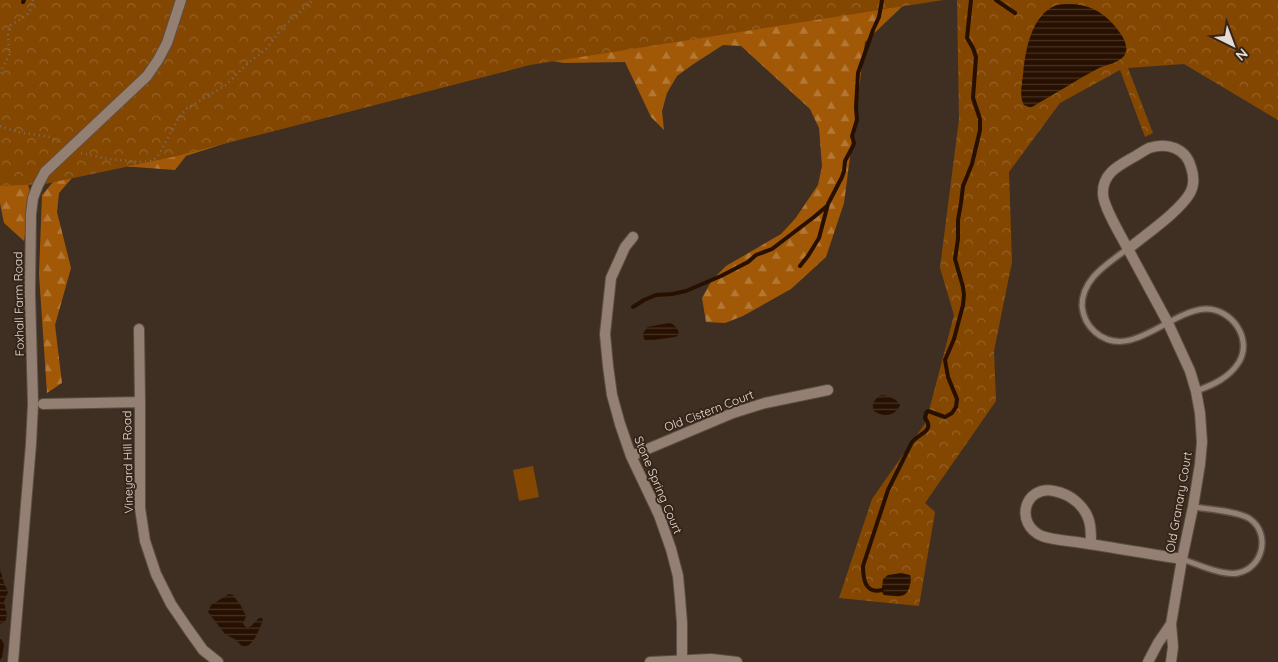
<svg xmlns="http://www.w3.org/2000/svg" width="1278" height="662" viewBox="0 0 1278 662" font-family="Quicksand,sans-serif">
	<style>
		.forest { fill: url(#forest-firs) }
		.park { fill: url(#park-crowns) }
		.pitch { fill: #844702 }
		.water { fill: url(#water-rules) }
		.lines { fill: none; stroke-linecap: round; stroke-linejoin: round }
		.stream { stroke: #271000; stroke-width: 4 }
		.lane-casing { stroke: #5c4e44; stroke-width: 8 }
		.street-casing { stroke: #5c4e44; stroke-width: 12 }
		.path { stroke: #7c6e64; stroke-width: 2.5; stroke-dasharray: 1 4; stroke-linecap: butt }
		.lane { stroke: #938072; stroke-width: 5 }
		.street { stroke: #938072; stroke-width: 10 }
		.labels { text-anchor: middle; stroke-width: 4; stroke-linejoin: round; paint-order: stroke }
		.street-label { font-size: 12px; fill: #e7dcd5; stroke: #352519 }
	</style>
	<defs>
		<pattern id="forest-firs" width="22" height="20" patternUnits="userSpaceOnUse" patternTransform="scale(1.25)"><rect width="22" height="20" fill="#a25907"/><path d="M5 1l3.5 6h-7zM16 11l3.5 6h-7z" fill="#b37836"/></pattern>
		<pattern id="park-crowns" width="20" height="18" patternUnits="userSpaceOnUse" patternTransform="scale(1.25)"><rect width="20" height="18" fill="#844702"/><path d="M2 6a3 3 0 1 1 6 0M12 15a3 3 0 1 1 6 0" fill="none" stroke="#956126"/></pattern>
		<pattern id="water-rules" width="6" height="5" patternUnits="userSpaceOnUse" patternTransform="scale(1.25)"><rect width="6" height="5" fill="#271000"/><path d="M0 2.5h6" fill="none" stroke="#463224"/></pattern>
	</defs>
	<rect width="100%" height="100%" fill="#3f2f23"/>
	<!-- forest -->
	<path class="forest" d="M909 0 865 42 844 203 826 257 791 289 743 316 725 323 706 322 702 298 712 280 726 266 781 234 795 219 818 185 822 166 819 128 810 109 741 46 723 45 692 65 677 76 667 93 662 111 664 130 651 117 625 62 564 63 546 60 275 127 186 156 175 170 94 164 78 171 59 193 57 212 71 268 55 325 62 383 47 393 39 274 42 195 88 141 163 68Z
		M0 139 24 170 31 195 24 241 4 223 0 203Z"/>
	<!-- park -->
	<path class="park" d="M0 0H943L530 65 173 157 45 184 0 186Z
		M957 0H1278V120L1184 64 1128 68 1153 133 1145 137 1120 70 1060 103 1009 172 1012 262 994 351 996 401 925 503 935 512 919 606 839 598 872 499 926 422 954 315 940 268 959 119Z"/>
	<!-- pitch -->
	<path class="pitch" d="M533 466 539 497 519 501 513 470Z"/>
	<!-- water -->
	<path class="water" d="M1069 4C1087 4 1100 10 1113 24 1119 31 1130 44 1125 54 1122 62 1106 65 1099 68 1076 80 1055 94 1032 107H1029L1024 105C1019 97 1022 84 1023 75 1025 52 1031 14 1057 5 1061 4 1065 4 1069 4Z
		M669 323C675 324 679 330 679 335L675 337 646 341 644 339 643 334 647 327Z
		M882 395C889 396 897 399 900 405 895 417 882 418 873 410 872 403 875 398 882 395Z
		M0 569 4 583 8 592 4 602 7 615 5 622 0 624Z
		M901 573 910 575 911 578C909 599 902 597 884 595 880 591 883 584 883 579L888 575Z
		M229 594 233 595 241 606 246 616 243 624 247 628 251 626 259 618H262L263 620C259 630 254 646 243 647L236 640 225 634 208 612 211 605Z"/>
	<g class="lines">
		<!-- stream -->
		<path class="stream" d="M996 0 1015 13
			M23 2 24 0
			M800 266 808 256 819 238 828 204 842 177 844 171 845 161 853 146 854 143 852 136 857 120 856 107 858 73 873 30 879 17 882 0
			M633 307 644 300 656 295 672 294 686 291 721 276 748 262 756 255 772 249 814 217 827 206
			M882 590C865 594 863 579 863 566L888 490 912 442C920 433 935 431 925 418L926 413 928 411 945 417 952 413 956 407 957 399 948 377 945 360 954 339 963 305 964 295 963 287 955 259 958 239V220L961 203 963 186 972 164 980 130V119L973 98 976 57 973 48 967 38 971 0
			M0 641 2 645 0 657"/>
		<defs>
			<path id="lane" d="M1127 249C1108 264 1082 278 1082 306 1083 316 1087 325 1095 332 1130 362 1169 311 1205 309 1231 308 1253 338 1239 362 1229 378 1213 385 1196 391
				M1182 559C1197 564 1222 576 1238 573 1263 568 1271 534 1250 519 1239 511 1207 509 1193 507"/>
			<path id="street" d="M633 237 625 247 611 278 605 334 608 366 612 395 620 424 631 456 659 515 671 549 678 576 680 598 682 623V660
				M1128 249C1121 236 1103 206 1103 194 1102 174 1118 166 1132 158 1138 155 1143 151 1149 148 1167 142 1186 148 1191 167 1194 176 1194 186 1190 193 1180 211 1145 235 1128 249L1168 323 1190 371 1196 391 1200 413 1202 442 1200 464 1193 507 1182 559 1171 624 1173 647 1171 662
				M139 329 140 402V508L145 541 156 574 171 604 188 629 203 650 218 662
				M43 404 140 402
				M631 456 733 413 765 403 828 390
				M1091 544C1091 538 1091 531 1090 525 1087 507 1071 494 1054 491 1024 485 1014 524 1042 536 1052 540 1072 541 1083 543 1116 548 1149 554 1182 559
				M13 662 31 444 33 404 30 293 31 214 33 198 38 185 45 172 147 76 158 60 167 43 181 0
				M650 662 711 659 737 662
				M1148 662 1158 643 1171 624"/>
		</defs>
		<!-- lane casing -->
		<use href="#lane" class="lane-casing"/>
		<!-- street casing -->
		<use href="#street" class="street-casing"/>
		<!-- path -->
		<path class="path" d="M0 73 9 55 8 34 11 25 27 15 30 10 33 0
			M0 126 17 132 51 137 60 143
			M81 153 108 159 141 162 152 161 158 156 178 119 186 109 226 85 246 65 266 49 284 26 313 0"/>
		<!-- lane -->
		<use href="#lane" class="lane"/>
		<!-- street -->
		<use href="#street" class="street"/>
	</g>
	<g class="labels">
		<!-- street labels -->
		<g class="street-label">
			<text transform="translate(19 304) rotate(-91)" y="4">Foxhall Farm Road</text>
			<text transform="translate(709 411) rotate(-21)" y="4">Old Cistern Court</text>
			<text transform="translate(128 462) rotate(-91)" y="4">Vineyard Hill Road</text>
			<text transform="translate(658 485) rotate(67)" y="4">Stone Spring Court</text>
			<text transform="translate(1179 502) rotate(-80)" y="4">Old Granary Court</text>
		</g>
	</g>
	<!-- north arrow -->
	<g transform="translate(1233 45) rotate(138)" stroke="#352519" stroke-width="4" paint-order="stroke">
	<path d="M0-4L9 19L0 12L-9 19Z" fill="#e7dcd5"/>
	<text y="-8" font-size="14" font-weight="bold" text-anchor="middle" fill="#e7dcd5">N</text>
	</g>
</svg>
